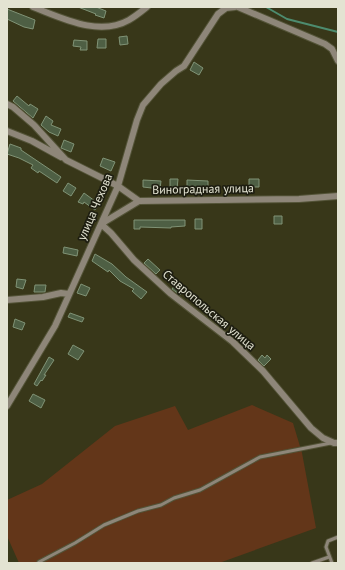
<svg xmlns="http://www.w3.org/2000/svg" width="345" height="570" viewBox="0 0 345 570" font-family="'PT Sans',sans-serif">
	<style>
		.green { fill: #633619 }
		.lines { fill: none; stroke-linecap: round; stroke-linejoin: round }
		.stream { stroke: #4d8c6f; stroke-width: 2 }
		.building { fill: #4e5f44; stroke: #809376 }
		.lane-casing { stroke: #535337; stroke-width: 5 }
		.street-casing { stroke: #535337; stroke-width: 8 }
		.lane { stroke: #8e8679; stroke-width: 3 }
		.street { stroke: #8e8679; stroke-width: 6 }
		.labels { text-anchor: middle; stroke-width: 3.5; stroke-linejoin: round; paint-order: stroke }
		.street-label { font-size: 12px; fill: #e3e3d2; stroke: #1e1e11 }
	</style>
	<rect width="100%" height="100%" fill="#383719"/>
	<!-- green -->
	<path class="green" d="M252 405 293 423 302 453 316 528 219 563H19L7 536V500L42 484 115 426 175 406 188 430Z"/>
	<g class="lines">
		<!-- stream -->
		<path class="stream" d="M266 7 287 19 338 32"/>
	</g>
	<!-- building -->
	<path class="building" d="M78 7H96L106 11 104 18 95 15 96 14Z
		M7 9 35 20 33 29 24 27 7 19Z
		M127 36 128 44 120 45 119 37Z
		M98 39H106V48H97Z
		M74 40 87 41V50H80L81 47 73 46Z
		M194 62 203 68 199 75 190 70Z
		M17 96 29 106 30 104 38 109 33 118 13 101Z
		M46 116 53 121 51 125 61 129 58 136 49 132 41 125Z
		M64 140 74 144 71 152 61 148Z
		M10 144 21 148V150L61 177 57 183 39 171 38 173 31 168 33 165 19 158 7 154Z
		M103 158 115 162 111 171 100 166Z
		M170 179H178L177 189H170Z
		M249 179H259V187H249Z
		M143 180 161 181 160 189 143 187Z
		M187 180 208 181V190L200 189V188L187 189Z
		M68 183 76 188 71 196 63 191Z
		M84 193 99 204 95 210 84 202 83 204 78 202Z
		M274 216H282V224H274Z
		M195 219H202V229H195Z
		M134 220H185V226L171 227V228L140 227V229H134Z
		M64 247 78 250 77 256 63 253Z
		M95 254 112 264 126 277 147 292 141 299 132 291 134 289 120 281 109 270 108 272 92 261Z
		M148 259 160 270 156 274 144 263Z
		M17 279 26 280 23 289 16 287Z
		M81 284 90 288 86 296 77 293Z
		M35 285H46L45 292H34Z
		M175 285 183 291 180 295 172 289Z
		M70 313 84 318 82 322 68 317Z
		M15 319 25 323 22 330 13 327Z
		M73 345 84 351 78 360 68 354Z
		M262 355 265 358 267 355 271 359 264 366 258 360Z
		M49 357 54 360 44 375H46L42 381 41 380 37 386 34 384Z
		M33 394 45 400 41 408 29 401Z"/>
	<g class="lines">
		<defs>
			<path id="lane" d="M39 562 75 543 104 525 138 511 161 505 174 498 200 490 260 457 331 443
				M312 563 329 557
				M332 563 326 547 328 541 338 537"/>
			<path id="street" d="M33 7C62 18 99 37 129 20 136 16 142 11 147 7
				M238 7 325 44 332 49 338 61
				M7 104 13 107 34 125 66 160 118 186 139 201 299 199 338 196
				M7 131 32 141 61 157
				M139 201 101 224 111 233 134 260 171 294 233 342 263 371 311 428 323 438 334 443H338
				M7 300 43 297 61 293 69 294
				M7 406 55 326 118 186 137 120 143 105 161 84 176 71 184 66 218 14 226 8 235 7"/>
		</defs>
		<!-- lane casing -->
		<use href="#lane" class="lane-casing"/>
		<!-- street casing -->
		<use href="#street" class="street-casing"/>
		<!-- lane -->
		<use href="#lane" class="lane"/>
		<!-- street -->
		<use href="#street" class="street"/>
	</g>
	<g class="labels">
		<!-- street labels -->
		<g class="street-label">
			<text transform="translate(203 189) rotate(-1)" y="4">Виноградная улица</text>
			<text transform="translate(95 207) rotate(-67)" y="4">улица Чехова</text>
			<text transform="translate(209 310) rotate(40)" y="4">Ставропольская улица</text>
		</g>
	</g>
	<!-- border -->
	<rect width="345" height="570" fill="none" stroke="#e3e3d2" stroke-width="16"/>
</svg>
